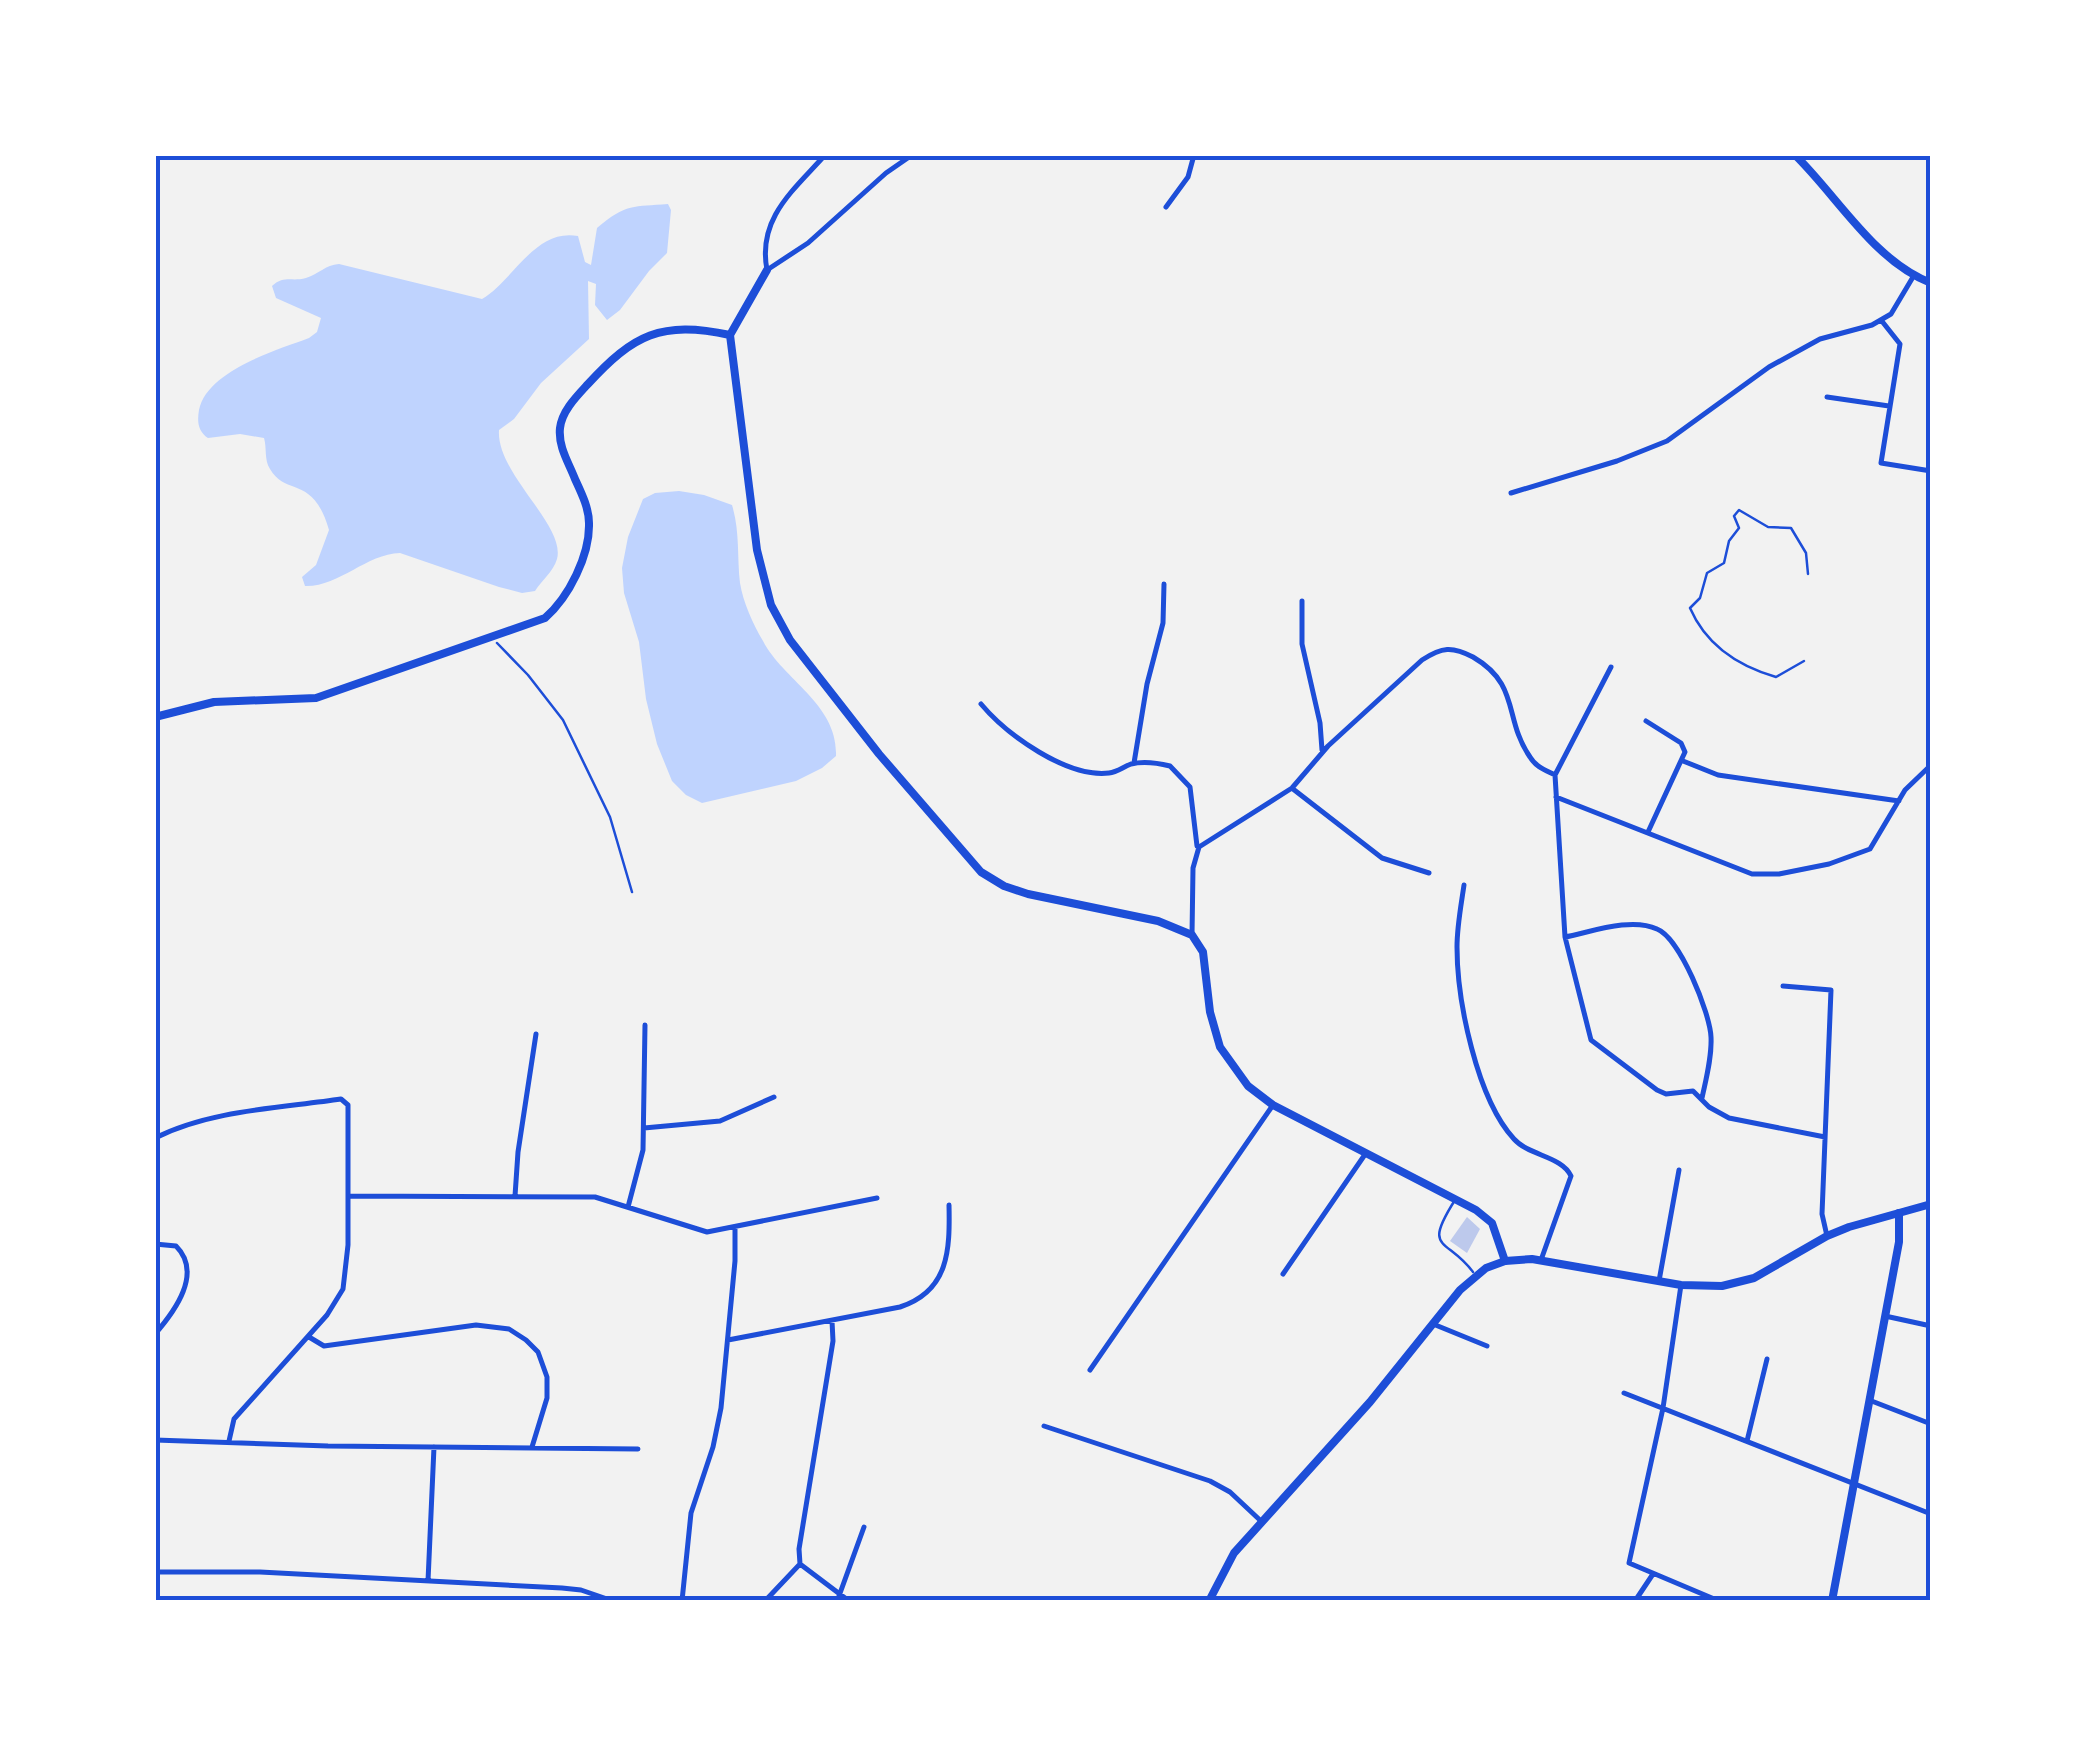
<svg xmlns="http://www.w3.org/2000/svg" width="2086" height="1756" viewBox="0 0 2086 1756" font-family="Barlow,sans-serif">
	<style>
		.water { fill: #bfd3fe }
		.building { fill: #bdc9ec }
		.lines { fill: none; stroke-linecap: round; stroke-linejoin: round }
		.path { stroke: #1d4ed8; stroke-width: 2.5 }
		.service { stroke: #1d4ed8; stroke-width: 2.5 }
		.minor { stroke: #1d4ed8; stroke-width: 5 }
		.tertiary { stroke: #1d4ed8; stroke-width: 8 }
		.secondary { stroke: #1d4ed8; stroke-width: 8 }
		.neatline { fill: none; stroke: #1d4ed8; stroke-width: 4 }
	</style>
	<rect width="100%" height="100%" fill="#f2f2f2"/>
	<!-- water -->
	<path class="water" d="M668 204 671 210 667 253 649 271 620 310 607 320 595 305 596 284 588 281 589 339 541 383 514 419 499 430C496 474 566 525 557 559 553 572 542 580 535 591L522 593 499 587 400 553C366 554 339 587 305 586L302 577 316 565 329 530C313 474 286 497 270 469 264 460 267 448 264 438L240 434 208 438C198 431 197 422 199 410 207 371 274 351 309 338L317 332 321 318 276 298 272 286C284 275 292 282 306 278 319 274 325 265 339 264L482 299C514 280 535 228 578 236L585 262 591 265 597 228C626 203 634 207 668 204Z
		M679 491 704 495 732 505C740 531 737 557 740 583 743 602 753 624 763 641 784 681 838 704 836 756L822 768 796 781 702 803 686 795 672 781 657 744 646 699 639 642 624 593 622 568 628 537 643 499 655 493Z"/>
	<!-- building -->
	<path class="building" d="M1467 1217 1480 1229 1467 1253 1450 1241Z"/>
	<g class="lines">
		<!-- path -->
		<path class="path" d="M497 643 528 675 563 720 610 817 632 892
			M1804 661 1776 677C1738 666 1706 645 1690 608L1700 598 1707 573 1724 563 1729 541 1739 528 1734 516 1739 510 1768 527 1791 528 1806 553 1808 574"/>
		<!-- service -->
		<path class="service" d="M1455 1200C1422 1252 1447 1237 1473 1272"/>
		<!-- minor -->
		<path class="minor" d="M825 155C794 190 757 218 767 270L808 243 886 173 912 155
			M1166 207 1188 177 1194 155
			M1881 320 1900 344 1881 463 1931 471
			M1827 397 1889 406
			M1511 493 1617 461 1667 441 1769 367 1820 339 1872 325 1891 314 1913 277
			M1302 601V644L1320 723 1322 750
			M1611 667 1555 775 1565 937 1591 1040 1657 1090 1666 1094 1693 1091 1709 1107 1729 1118 1825 1137
			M981 704C1007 735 1067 778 1109 773 1117 772 1123 767 1131 764 1143 761 1158 763 1170 766L1190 787 1197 846
			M1646 721 1681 743 1685 752 1648 832
			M1683 761 1718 775 1899 801
			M1134 763 1147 684 1163 623 1164 584
			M1293 789 1382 858 1429 873
			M1556 797 1752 874H1779L1829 864 1870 849 1905 790 1931 765
			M1464 885C1461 906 1457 926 1457 947 1457 1001 1477 1099 1514 1139 1529 1156 1562 1156 1571 1176L1541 1260
			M1192 935 1193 868 1199 847 1292 788 1328 746 1422 660C1442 647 1452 646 1473 657 1521 685 1503 718 1530 757 1536 767 1545 770 1555 775
			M1565 937C1591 932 1631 917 1657 929 1680 938 1710 1013 1711 1037 1712 1057 1706 1079 1702 1098
			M1783 986 1831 990 1822 1214 1827 1236
			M644 1128 720 1121 774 1097
			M155 1138C210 1110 281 1108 341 1099L348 1105V1245L343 1289 327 1315 234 1419 229 1441
			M349 1196 595 1197 707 1232 877 1198
			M515 1196 518 1152 536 1034
			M628 1207 643 1150 645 1025
			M155 1244 176 1246C203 1273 175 1311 155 1334
			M1283 1274 1366 1153
			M1659 1281 1679 1170
			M1681 1285 1663 1408 1629 1563 1719 1601
			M1885 1316 1931 1326
			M1433 1324 1487 1346
			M309 1337 324 1346 476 1325 509 1329 526 1340 538 1352 547 1377V1398L532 1447
			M728 1340 900 1307C949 1291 950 1250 949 1205
			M1090 1370 1273 1105
			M1624 1393 1931 1514
			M1869 1400 1931 1424
			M1044 1426 1210 1481 1230 1492 1262 1522
			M155 1440 328 1446 638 1449
			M1747 1441 1767 1359
			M800 1564 799 1549 833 1341 832 1321
			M800 1564 849 1601
			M155 1572H260L562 1588 581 1590 613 1601
			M428 1581 434 1447
			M839 1596 864 1527
			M682 1601 691 1513 713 1447 721 1408 735 1261V1228
			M765 1601 800 1564
			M1635 1601 1653 1574"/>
		<!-- tertiary -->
		<path class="tertiary" d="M1795 155C1838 197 1874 261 1931 283
			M730 335 757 550 771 605 790 640 879 754 981 872 1004 886 1028 894 1158 921 1192 935 1203 952 1210 1012 1220 1047 1248 1086 1273 1105 1476 1210 1492 1223 1505 1261
			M155 717 214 702 316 698 545 618C569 597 590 555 589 523 589 508 581 492 575 479 569 463 558 447 560 428 562 411 576 397 588 384 633 335 661 320 730 335L767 270
			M1832 1601 1899 1242V1213"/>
		<!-- secondary -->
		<path class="secondary" d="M1209 1601 1234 1553 1370 1402 1460 1290 1486 1268 1505 1261 1532 1259 1681 1285 1722 1286 1754 1278 1827 1236 1849 1227 1931 1204"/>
	</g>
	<!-- border -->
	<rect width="2086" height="1756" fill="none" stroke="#ffffff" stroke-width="315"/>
	<rect x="158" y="158" width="1770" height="1440" class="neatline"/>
</svg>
